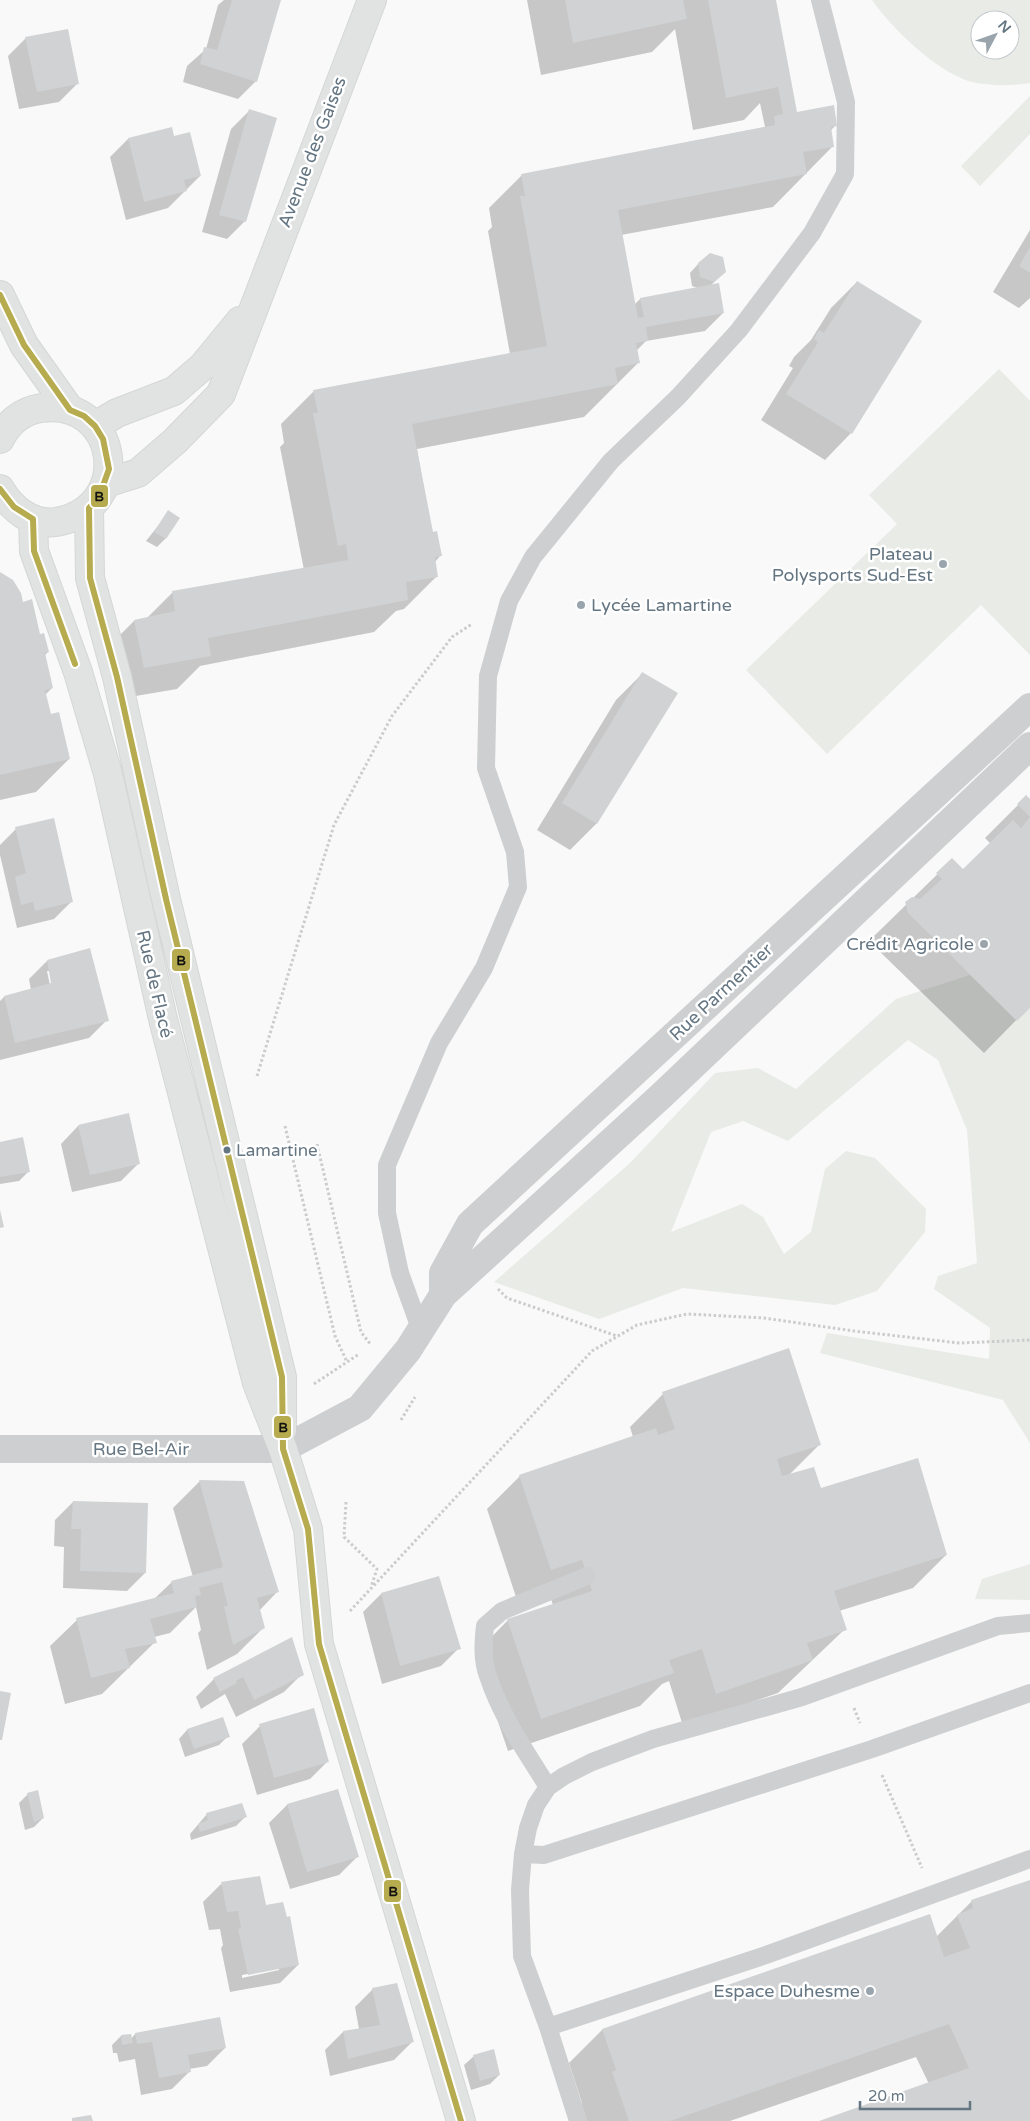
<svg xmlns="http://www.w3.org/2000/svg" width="1030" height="2121" viewBox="0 0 1030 2121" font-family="'Varela Round',sans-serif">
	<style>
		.green { fill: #e8ebe6; fill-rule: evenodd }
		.shadow { fill: #0003; fill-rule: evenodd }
		.building { fill: #d0d2d3 }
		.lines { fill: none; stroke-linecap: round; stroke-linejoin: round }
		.secondary-casing { stroke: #d5d6d7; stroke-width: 30 }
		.path { stroke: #cbcccd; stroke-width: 3; stroke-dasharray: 2.5 2.5; stroke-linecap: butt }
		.lane { stroke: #cecfd0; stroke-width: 18 }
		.street { stroke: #cecfd0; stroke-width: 28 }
		.secondary { stroke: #e1e2e2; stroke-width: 28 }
		.bus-1-casing { stroke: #fff; stroke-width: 10 }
		.bus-1 { stroke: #b7ab4f; stroke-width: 6 }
		.poi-dot { fill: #99a4ac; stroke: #fff; stroke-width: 2 }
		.bus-dot { fill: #657683; stroke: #fff; stroke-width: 2 }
		.labels { text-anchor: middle; stroke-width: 5; stroke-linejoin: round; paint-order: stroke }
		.bus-label { font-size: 17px; fill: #657683; stroke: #fff; text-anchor: start }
		.street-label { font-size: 18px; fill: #657683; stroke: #fff }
		.poi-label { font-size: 18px; fill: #657683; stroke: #fff; text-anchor: end }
		.line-badge { stroke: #fff; stroke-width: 2 }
		.pale-badge-label { font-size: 14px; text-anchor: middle; font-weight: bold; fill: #111 }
	</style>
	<rect width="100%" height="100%" fill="#f9f9f9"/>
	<!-- green -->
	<path class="green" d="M872 0H1030V83C1012 86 990 86 972 82 938 73 892 29 872 0ZM980 20H1010V50H980Z
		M1030 96V134L980 186 961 166Z
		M999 369 1030 401V655L981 605 827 754 746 670 897 524 869 495Z
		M970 975 1017 1021 1030 1008V1443L1003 1400 820 1353 827 1333 989 1359 990 1328 934 1289 938 1276 977 1263 967 1130 938 1060 908 1040 788 1141 743 1121 711 1132 671 1232 742 1204 763 1217 784 1254 811 1232 825 1169 846 1151 875 1158 926 1209 925 1232 877 1291 835 1305 683 1288 599 1319 494 1282 630 1163 715 1073 758 1068 796 1089 896 999Z
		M1030 1564V1600L975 1599 982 1579Z"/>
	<!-- shadow -->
	<path class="shadow" d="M224 0H278L256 81 238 99 183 82 187 66 206 49 218 5Z
		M527 0H774L793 114 836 125 830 131 833 146 773 207 621 235 634 305 640 299 698 288 692 286 690 273 699 263 725 272 710 286 723 313 705 331 646 341 636 351 639 362 584 417 417 449 432 534 440 556 435 562 437 576 404 609 396 611 374 632 200 666 177 689 112 700 101 654 134 621 147 618 173 592 304 570 280 447 284 443 281 424 314 391 510 354 488 231 492 227 489 208 522 175 765 127 760 103 744 120 693 130 675 29 652 52 541 75Z
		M26 38 77 84 59 102 19 109 8 56Z
		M249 111 245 221 227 239 202 232 231 129Z
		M173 137 200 176 168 208 126 220 110 157 128 139Z
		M1030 230V298L1019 308 993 292Z
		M857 282 851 433 825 460 761 420 793 368 789 366 794 357 811 340 831 308Z
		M169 512 165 539 157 547 146 541Z
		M0 574 22 603 48 652 44 656 52 688 45 695 50 715 69 759 36 792 0 800Z
		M642 674 676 694 596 824 570 850 537 830 616 700Z
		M1026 797 1030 801V1006L984 1053 875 947 873 937 952 860 963 871 991 844 985 838Z
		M16 829 72 901 54 919 17 928 0 855V845Z
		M47 961 107 1020 89 1038 0 1060V1001L4 997 31 990 29 979ZM47 971H50L53 989 51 990Z
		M78 1126 139 1163 121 1181 72 1192 61 1144Z
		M0 1143 28 1172 19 1181 0 1184Z
		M663 1394 819 1445 789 1475 946 1555 913 1588 839 1611 845 1629 778 1693 683 1726 669 1681 662 1684 640 1706 508 1751 475 1654 508 1620 553 1605 549 1593 518 1603 487 1509 520 1476 633 1437 630 1427Z
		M199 1482H243L277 1592 259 1611 263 1628 237 1654 207 1670 198 1633 201 1630 196 1607 170 1633 154 1637 155 1642 102 1694 65 1704 50 1646 77 1620 154 1599 172 1582 193 1577 173 1508Z
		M73 1502 145 1573 127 1591 63 1588 64 1547 54 1546 55 1520Z
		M381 1594 459 1648 441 1666 382 1684 363 1612Z
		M291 1639 302 1674 284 1692 236 1717 225 1694 201 1709 196 1697 214 1679Z
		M222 1718 228 1736 219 1745 185 1757 179 1739 187 1730Z
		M260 1726 328 1761 310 1779 257 1795 242 1744Z
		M337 1791 357 1857 339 1875 290 1889 269 1823 287 1805Z
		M28 1794 43 1818 34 1827 25 1830 19 1803Z
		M207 1814 245 1817 236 1826 191 1840 190 1834Z
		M1030 1882V2121H822L929 2084 916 2057 730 2121H585L579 2106 582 2103 569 2063 602 2030 936 1937 972 1901Z
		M221 1884 298 1965 280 1983 230 1992 221 1948 223 1945 220 1929 209 1930 203 1902ZM279 1968V1970L242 1978V1975Z
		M373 1989 412 2042 394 2060 330 2076 325 2050 343 2032 359 2029 355 2007Z
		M135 2034 225 2048 207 2066 189 2069 190 2071 172 2089 141 2095 135 2059 119 2062 117 2053H113L112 2045 121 2036 131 2039Z
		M493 2051 499 2075 490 2084 471 2090 464 2065 473 2057Z"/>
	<!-- building -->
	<path class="building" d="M232 0H281L257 82 200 64 204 47 217 50Z
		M565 0H683L687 19 573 43Z
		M708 0H776L797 112 834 105 837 126 831 127 834 147 803 152 807 174 618 210 638 318 644 317 640 298 719 283 724 313 646 327 648 341 636 343 640 363 615 368 618 384 412 424 433 532 437 531 442 556 435 557 438 577 406 582 408 600 208 638 211 656 144 668 134 620 175 611 172 591 348 560 346 544 338 546 313 413H318L313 390 547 346 520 196H525L521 174 775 125 774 116 783 114 778 87 726 98Z
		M68 29 79 84 37 92 25 37Z
		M249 109 277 118 246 222 219 215Z
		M172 127 174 136 190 132 201 176 184 180 187 191 144 202 128 138Z
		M1030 247V273L1019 266Z
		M710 253 723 257 726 272 714 282 700 277 698 263Z
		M857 281 922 321 852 434 786 394 818 342 814 339 819 330 824 333Z
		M168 510 180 518 166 539 154 532Z
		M0 572 13 580 21 593 23 602 32 599 40 634 44 633 49 652 45 653 53 688 45 690 51 714 59 712 70 759 0 775Z
		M642 672 678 693 597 824 562 803Z
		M1026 795 1030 799V817L1017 804Z
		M1030 817V1008L1017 1021 908 913 905 902 912 897 920 899 942 879 936 873 952 858 963 869 1013 820 1021 828Z
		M54 818 73 902 35 911 33 902 21 905 15 877 26 873 15 827Z
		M90 948 109 1021 15 1043 4 996 51 983 47 960Z
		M129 1113 140 1164 90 1175 78 1125Z
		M23 1137 30 1172 0 1177V1142Z
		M0 1210 4 1227 0 1228Z
		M789 1348 821 1445 777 1459 782 1476 814 1467 821 1488 918 1458 947 1555 834 1591 847 1630 807 1643 813 1660 716 1694 702 1649 669 1660 674 1673 541 1719 507 1619 592 1591 582 1560 551 1570 519 1475 656 1428 658 1435 675 1429 662 1392Z
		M199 1480 244 1481 279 1592 257 1598 265 1628 233 1645 224 1606H228L222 1582 199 1588 201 1595 195 1596 197 1607 150 1619 157 1643 125 1649 130 1668 91 1678 76 1618 174 1593 171 1581 223 1567Z
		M73 1501 148 1503 146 1573 80 1571 81 1529H71Z
		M439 1576 461 1649 400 1666 381 1593Z
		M292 1637 304 1675 254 1700 243 1677 236 1681 237 1683 220 1692 213 1678Z
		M0 1691 11 1693 2 1740H0Z
		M314 1708 329 1762 274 1778 259 1724Z
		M223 1717 230 1737 194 1749 187 1729Z
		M338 1789 359 1857 307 1872 287 1804Z
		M38 1790 44 1818 34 1822 27 1793Z
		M242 1803 247 1817 200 1832 198 1824 208 1820 206 1813Z
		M260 1876 266 1905 283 1902 287 1917 290 1916 299 1965 248 1975 238 1929 241 1928 238 1911 227 1912 221 1882Z
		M1030 1880V2121H819L969 2068 949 2024 670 2121H629L612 2072 616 2070 602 2029 930 1914 944 1957 970 1948 957 1915 973 1908 971 1900Z
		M397 1983 414 2042 348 2059 343 2031 380 2025 372 1988Z
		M220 2017 226 2048 188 2055 191 2072 159 2078 152 2042 137 2044 135 2033Z
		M131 2034 133 2043 122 2045 121 2035Z
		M494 2049 500 2075 480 2081 473 2055Z
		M91 2115 93 2121H72V2118Z"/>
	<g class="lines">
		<defs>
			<path id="secondary" d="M0 295 24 345 70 410
				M95 426 117 413 174 391 203 366 240 321
				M0 439C8 423 22 411 41 408 119 397 136 508 56 522 32 526 11 508 0 489
				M106 483 138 473 175 441 221 394 372 0
				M89 508 90 578 117 677 166 899 282 1377V1430
				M33 519 34 551 78 672 108 774 163 1019 257 1383 283 1449 308 1529 319 1644 461 2121"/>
		</defs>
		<!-- secondary casing -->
		<use href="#secondary" class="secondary-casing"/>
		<!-- path -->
		<path class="path" d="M257 1076 334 825 392 716 452 637 472 624
			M285 1126 335 1336 347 1362
			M317 1144 361 1332 371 1345
			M498 1289 507 1298 617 1336
			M314 1384 359 1354
			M401 1420 415 1397
			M346 1502 344 1537 377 1569 371 1587
			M350 1611 592 1351 637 1325 687 1314 764 1318 854 1331 959 1343 1030 1340
			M854 1708 860 1723
			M882 1775 922 1868"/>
		<!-- lane -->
		<path class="lane" d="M421 1331 400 1273 387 1213V1165L439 1043 484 968 518 887 515 852 486 768 488 676 509 601 533 557 611 461 678 397 739 330 812 233 845 174 846 102 820 0
			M548 1787C526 1752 501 1716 488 1676 482 1660 483 1643 485 1626L502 1611 587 1576
			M523 1854 544 1855 872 1749 1030 1693
			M548 2027 766 1955 1030 1859
			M578 2121 548 2027 522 1956 520 1890 523 1854 528 1828 536 1805 548 1787 564 1776 592 1762 653 1739 802 1697 998 1626 1030 1623"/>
		<!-- street -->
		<path class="street" d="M443 1295V1273L470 1224 1030 707
			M0 1449H283L360 1408 408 1350 443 1295 661 1096 1030 746"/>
		<!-- secondary -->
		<use href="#secondary" class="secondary"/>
		<defs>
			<path id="bus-1" d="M0 295 24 345 70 410 84 416 95 426 103 439 109 469 99 497 89 508 90 578 117 677 166 899 282 1377 283 1449 308 1529 319 1644 461 2121
				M0 489 14 507 33 519 34 551 75 664"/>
		</defs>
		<!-- bus-1 casing -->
		<use href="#bus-1" class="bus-1-casing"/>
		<!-- bus-1 -->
		<use href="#bus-1" class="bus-1"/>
	</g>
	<!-- markers -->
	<g class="poi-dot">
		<circle cx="943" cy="564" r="5"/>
		<circle cx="581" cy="605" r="5"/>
		<circle cx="984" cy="944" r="5"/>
		<circle cx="870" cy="1991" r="5"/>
	</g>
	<circle class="bus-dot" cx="227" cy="1150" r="4.5"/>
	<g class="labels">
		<!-- bus labels -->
		<g class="bus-label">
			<text x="236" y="1156">Lamartine</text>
		</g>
		<!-- street labels -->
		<g class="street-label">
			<text transform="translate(312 152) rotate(-69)" y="6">Avenue des Gaises</text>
			<text transform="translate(155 984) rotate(77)" y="6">Rue de Flacé</text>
			<text transform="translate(721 992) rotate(-43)" y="6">Rue Parmentier</text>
			<text x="141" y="1455">Rue Bel-Air</text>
		</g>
		<!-- poi labels -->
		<g class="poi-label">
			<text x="933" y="560">Plateau<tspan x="933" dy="21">Polysports Sud-Est</tspan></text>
			<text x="591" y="611" text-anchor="start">Lycée Lamartine</text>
			<text x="974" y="950">Crédit Agricole</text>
			<text x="860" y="1997">Espace Duhesme</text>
		</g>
	</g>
	<g class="line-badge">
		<rect x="90" y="484" width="19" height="24" rx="5" fill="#b7ab4f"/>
		<rect x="171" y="948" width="20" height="24" rx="5" fill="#b7ab4f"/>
		<rect x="273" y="1415" width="19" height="24" rx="5" fill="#b7ab4f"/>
		<rect x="383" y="1879" width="19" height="24" rx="5" fill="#b7ab4f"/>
	</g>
	<g class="pale-badge-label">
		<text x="99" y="501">B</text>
		<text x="181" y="965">B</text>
		<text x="283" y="1432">B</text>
		<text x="393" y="1896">B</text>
	</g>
	<!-- north arrow -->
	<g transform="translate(995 35) rotate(49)"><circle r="24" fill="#ffffff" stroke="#c1c8cd"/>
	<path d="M0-4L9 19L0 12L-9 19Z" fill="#99a4ac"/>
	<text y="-8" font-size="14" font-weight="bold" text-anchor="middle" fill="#657683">N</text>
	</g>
	<!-- scale -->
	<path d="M860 2101v8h110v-8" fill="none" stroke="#657683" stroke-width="2.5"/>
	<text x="868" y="2101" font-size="15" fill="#657683" stroke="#ffffff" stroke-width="4" paint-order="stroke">20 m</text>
</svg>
